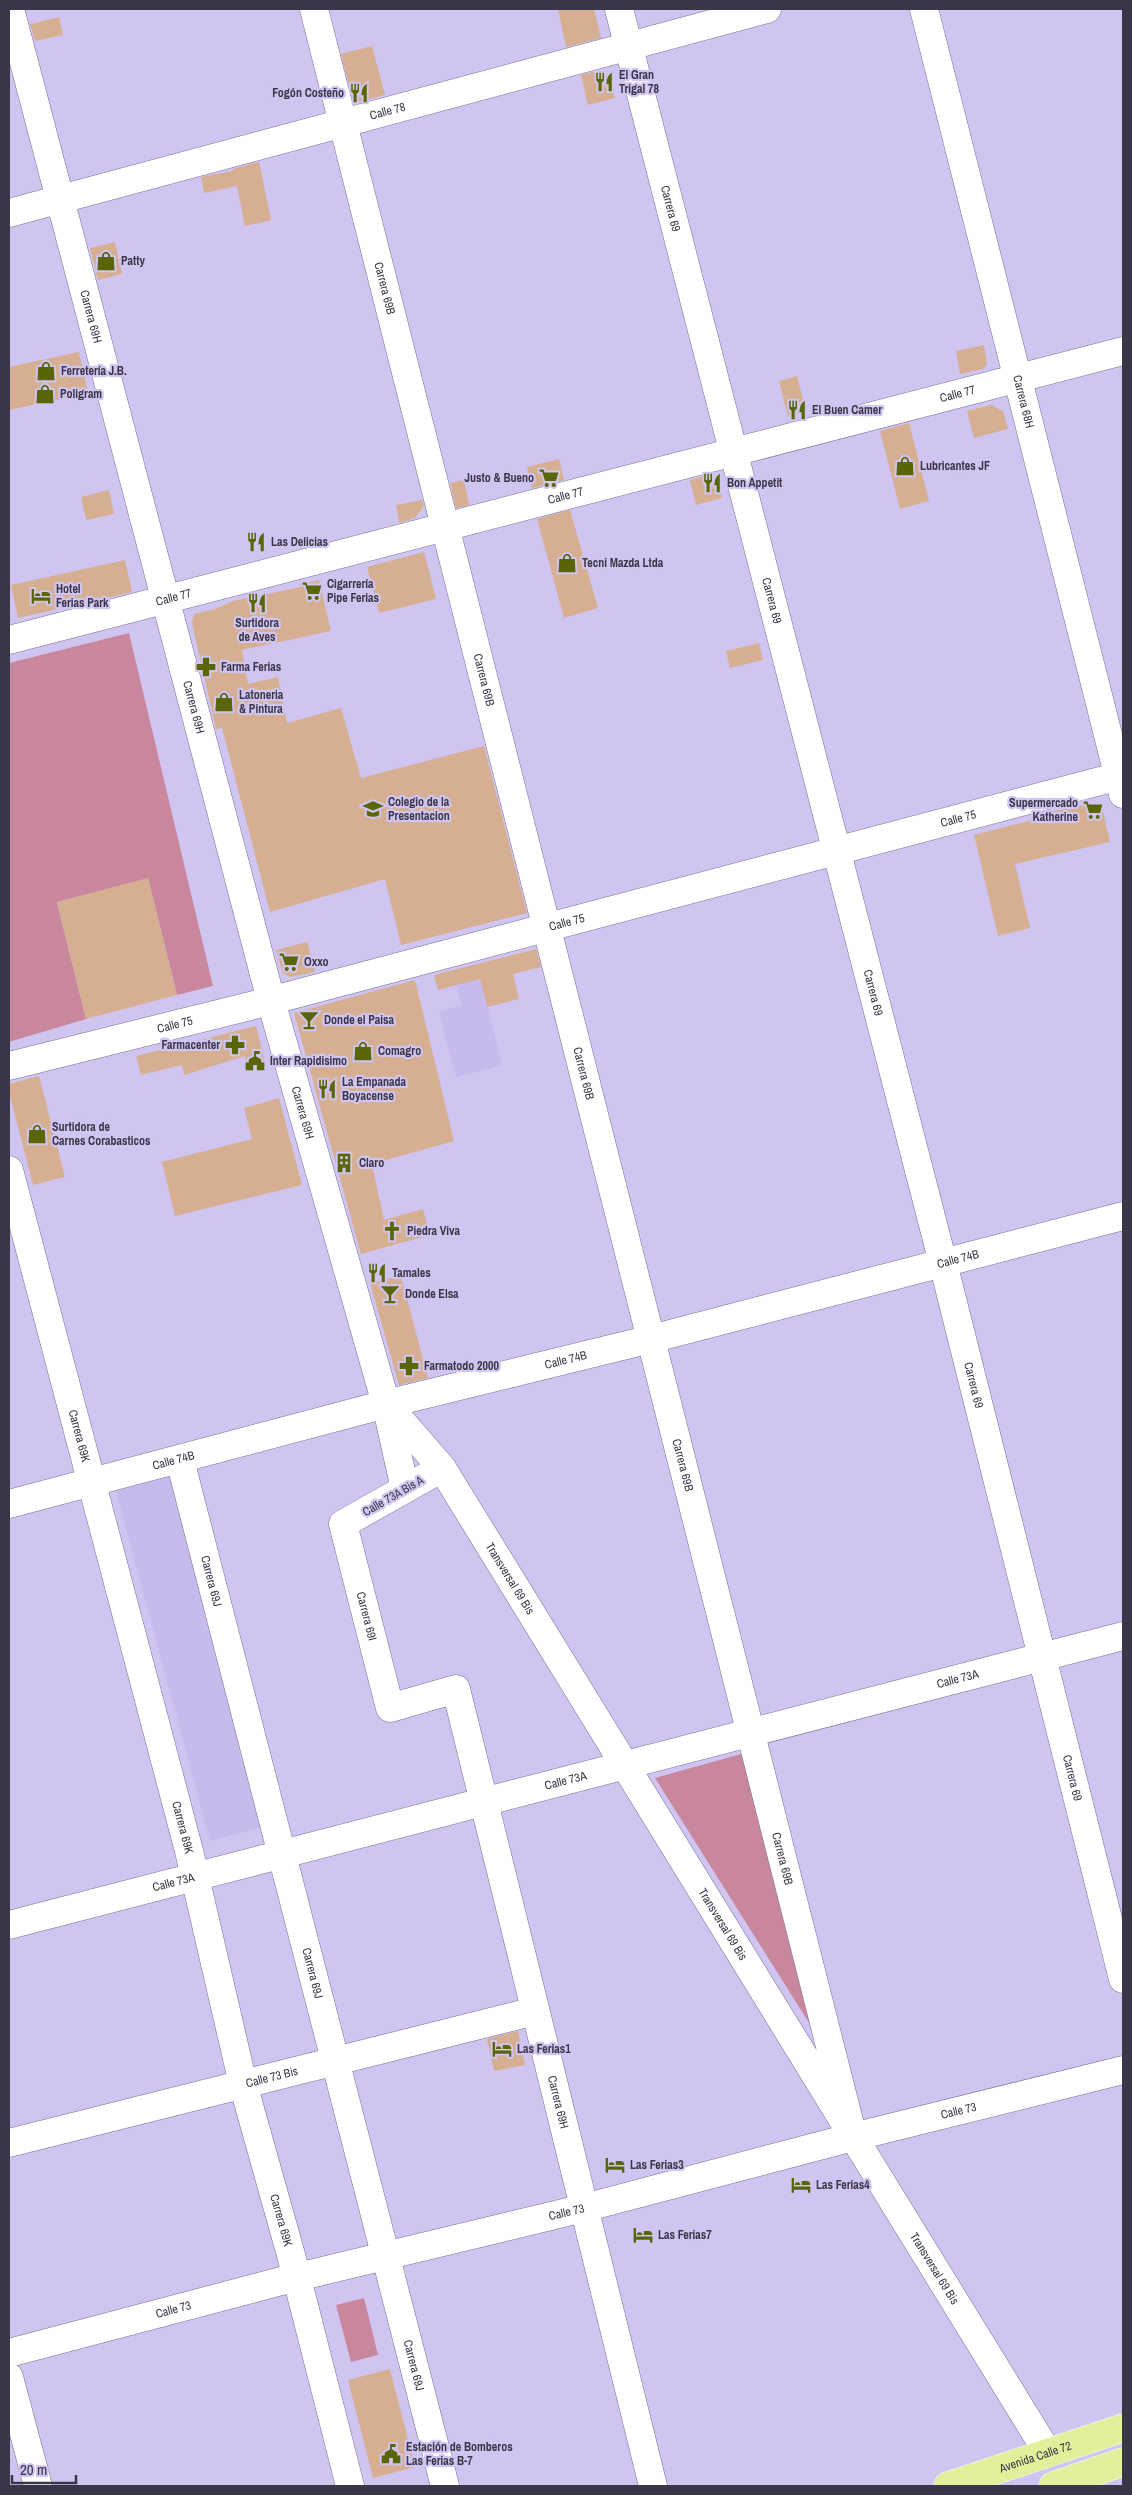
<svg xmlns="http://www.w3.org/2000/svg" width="1132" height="2495" viewBox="0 0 1132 2495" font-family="'Archivo Narrow',sans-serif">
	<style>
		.built { fill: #c7baec }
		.green { fill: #c9879e }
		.building { fill: #d6af93 }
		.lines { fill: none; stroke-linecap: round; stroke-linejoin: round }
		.minor-casing { stroke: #796e95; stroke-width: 29 }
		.major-casing { stroke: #fff; stroke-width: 29 }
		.minor { stroke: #fff; stroke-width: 28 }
		.major { stroke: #e2ef9b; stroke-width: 28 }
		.labels { text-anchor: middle; stroke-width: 4.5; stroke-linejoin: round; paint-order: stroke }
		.poi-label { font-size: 12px; font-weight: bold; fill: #3a3647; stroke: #d0c5f0; text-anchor: start }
		.street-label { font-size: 12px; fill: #3a3647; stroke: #d0c5f0 }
	</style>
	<rect width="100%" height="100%" fill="#d0c5f0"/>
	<!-- built -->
	<path class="built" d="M476 964 502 1065 456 1077 439 1012 462 1005 456 985 468 982 465 967Z
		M178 1474 273 1824 210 1841 116 1491Z"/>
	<!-- green -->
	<path class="green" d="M129 633 213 986 177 995 148 879 57 902 86 1019 9 1042V663Z
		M748 1752 818 2037 655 1778Z
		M364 2298 378 2355 351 2362 336 2305Z"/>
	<!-- building -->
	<path class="building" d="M558 9H594L601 38 566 47Z
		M59 17 63 35 35 41 30 24Z
		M372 46 385 95 357 102 353 100 341 54Z
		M592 72H604L610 78 615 98 588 105 581 75Z
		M259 162 271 220 245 226 237 186 204 193 201 177 233 171V169Z
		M115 242 122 274 98 280 90 248Z
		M984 345 987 364 983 369 960 374 956 351Z
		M79 352 88 393 9 410V367Z
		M797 376 806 412 788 417 779 381Z
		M991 405 1003 411 1008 429 974 438 967 411Z
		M909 423 929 501 900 509 880 431Z
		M559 459 564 480 532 488 527 467Z
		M711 474 717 477 722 498 696 505 690 480Z
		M464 480 469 505 456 508 450 483Z
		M109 490 114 514 86 520 81 497Z
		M422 500 424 506 415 518 399 523 396 505Z
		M570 510 598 608 564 618 537 519Z
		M424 552 436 599 379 613 367 567Z
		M125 560 132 592 18 618 11 585Z
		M319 580 331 631 242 650 248 684 278 677 287 723 341 708 361 778 484 746 527 913 401 945 385 879 270 912 222 728 216 729 192 623 194 614 215 609 233 601 301 587 300 584Z
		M759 643 763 660 730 668 726 651Z
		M1092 803 1102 807 1110 842 1015 864 1030 928 998 936 974 835 1036 819 1035 815Z
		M148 878 177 995 86 1019 57 902Z
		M307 942 315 972 290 977 283 973 276 950Z
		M536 949 541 967 513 974 519 999 487 1007 480 979 438 990 434 975Z
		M415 980 454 1141 372 1164 384 1220 423 1209 430 1235 361 1254 294 1013Z
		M256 1026 266 1067 247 1071 245 1056 184 1075 182 1065 141 1075 136 1056Z
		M39 1076 65 1177 33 1185 9 1092V1084Z
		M279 1098 302 1185 175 1216 162 1162 252 1139 244 1108Z
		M401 1276 428 1378 399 1385 370 1283Z
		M518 2031 525 2065 494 2071 487 2039Z
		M390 2369 415 2467 373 2478 348 2380Z"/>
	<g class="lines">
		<defs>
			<g id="minor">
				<path id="s1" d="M10 9 273 1008 386 1404 405 1489"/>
				<path id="s2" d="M314 9 853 2137"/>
				<path id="s3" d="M619 9 943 1263 1123 1979"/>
				<path id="s4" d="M924 9 1123 794"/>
				<path id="s5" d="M9 213 767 9"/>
				<path id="s6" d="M9 640 1123 351"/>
				<path id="s7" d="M9 1066 258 1004 1123 775"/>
				<path id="s8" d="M9 1170 189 1851 243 2084 291 2255 350 2486"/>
				<path id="s9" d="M388 1406 442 1468 1048 2453"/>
				<path id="s10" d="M180 1460 445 2486"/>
				<path id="s11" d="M442 1468 343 1524 390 1708 456 1689 653 2486"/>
				<path id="s12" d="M9 1504 386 1404 651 1339 1123 1216"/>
				<path id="s13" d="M9 1925 1123 1636"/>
				<path id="s14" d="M9 2143 535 2011"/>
				<path id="s15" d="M9 2353 289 2279 584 2208 853 2137 1123 2070"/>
				<path d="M9 2377 38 2486"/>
			</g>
			<g id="major">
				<path id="s16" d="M948 2486 1123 2428"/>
				<path d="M1053 2486 1123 2462"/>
			</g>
		</defs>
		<!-- minor casing -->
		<use href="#minor" class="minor-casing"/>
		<!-- major casing -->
		<use href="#major" class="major-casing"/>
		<!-- minor -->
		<use href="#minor" class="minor"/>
		<!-- major -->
		<use href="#major" class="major"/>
	</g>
	<!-- icons -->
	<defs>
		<symbol id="restaurant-bare" viewBox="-9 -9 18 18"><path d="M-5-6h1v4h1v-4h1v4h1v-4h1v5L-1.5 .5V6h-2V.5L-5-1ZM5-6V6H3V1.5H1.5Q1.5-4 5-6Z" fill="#5a6506" stroke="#d0c5f0" stroke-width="2.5" paint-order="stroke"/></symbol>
		<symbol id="shop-bare" viewBox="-9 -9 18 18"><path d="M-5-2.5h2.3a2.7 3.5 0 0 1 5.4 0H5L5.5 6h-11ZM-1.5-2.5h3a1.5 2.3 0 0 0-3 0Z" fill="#5a6506" stroke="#d0c5f0" stroke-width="2.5" paint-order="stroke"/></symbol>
		<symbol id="supermarket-bare" viewBox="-9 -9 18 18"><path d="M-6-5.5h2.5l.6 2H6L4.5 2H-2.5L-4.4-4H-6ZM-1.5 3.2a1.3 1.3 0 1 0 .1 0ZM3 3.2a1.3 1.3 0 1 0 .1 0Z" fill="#5a6506" stroke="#d0c5f0" stroke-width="2.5" paint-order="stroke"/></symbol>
		<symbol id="hotel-bare" viewBox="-9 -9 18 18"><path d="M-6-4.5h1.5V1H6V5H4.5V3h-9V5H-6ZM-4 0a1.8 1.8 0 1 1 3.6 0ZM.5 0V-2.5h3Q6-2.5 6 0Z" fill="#5a6506" stroke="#d0c5f0" stroke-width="2.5" paint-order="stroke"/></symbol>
		<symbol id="pharmacy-bare" viewBox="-9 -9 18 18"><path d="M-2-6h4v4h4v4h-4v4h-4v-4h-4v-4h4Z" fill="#5a6506" stroke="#d0c5f0" stroke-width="2.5" paint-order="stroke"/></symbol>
		<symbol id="school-bare" viewBox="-9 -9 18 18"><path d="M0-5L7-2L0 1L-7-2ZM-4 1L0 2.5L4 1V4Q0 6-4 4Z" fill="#5a6506" stroke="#d0c5f0" stroke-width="2.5" paint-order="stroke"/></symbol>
		<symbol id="bar-bare" viewBox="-9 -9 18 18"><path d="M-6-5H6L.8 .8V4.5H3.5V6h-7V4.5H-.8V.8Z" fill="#5a6506" stroke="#d0c5f0" stroke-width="2.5" paint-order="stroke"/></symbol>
		<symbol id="civic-bare" viewBox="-9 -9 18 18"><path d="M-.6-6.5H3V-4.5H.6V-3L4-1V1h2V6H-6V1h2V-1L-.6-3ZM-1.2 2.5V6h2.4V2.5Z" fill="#5a6506" stroke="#d0c5f0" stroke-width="2.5" paint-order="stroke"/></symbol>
		<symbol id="building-bare" viewBox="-9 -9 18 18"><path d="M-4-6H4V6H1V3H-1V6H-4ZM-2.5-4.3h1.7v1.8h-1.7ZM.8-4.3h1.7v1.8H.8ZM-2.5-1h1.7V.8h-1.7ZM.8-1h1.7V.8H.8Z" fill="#5a6506" stroke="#d0c5f0" stroke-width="2.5" paint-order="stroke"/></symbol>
		<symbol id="church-bare" viewBox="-9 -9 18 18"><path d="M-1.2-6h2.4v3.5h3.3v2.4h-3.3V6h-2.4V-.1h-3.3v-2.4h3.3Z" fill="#5a6506" stroke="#d0c5f0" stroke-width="2.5" paint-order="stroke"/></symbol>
	</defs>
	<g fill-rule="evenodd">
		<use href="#restaurant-bare" x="590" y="68" width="28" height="28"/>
		<use href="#restaurant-bare" x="345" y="79" width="28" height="28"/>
		<use href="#shop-bare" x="92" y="247" width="28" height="28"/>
		<use href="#shop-bare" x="32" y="357" width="28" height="28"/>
		<use href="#shop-bare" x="31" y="380" width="28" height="28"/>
		<use href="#restaurant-bare" x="783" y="396" width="28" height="28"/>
		<use href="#shop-bare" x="891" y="452" width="28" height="28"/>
		<use href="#supermarket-bare" x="535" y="464" width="28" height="28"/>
		<use href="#restaurant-bare" x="698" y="469" width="28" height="28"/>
		<use href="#restaurant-bare" x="242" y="528" width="28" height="28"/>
		<use href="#shop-bare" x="553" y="549" width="28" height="28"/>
		<use href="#supermarket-bare" x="298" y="577" width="28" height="28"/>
		<use href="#hotel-bare" x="27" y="582" width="28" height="28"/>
		<use href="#restaurant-bare" x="243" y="589" width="28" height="28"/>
		<use href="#pharmacy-bare" x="192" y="653" width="28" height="28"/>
		<use href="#shop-bare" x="210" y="688" width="28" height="28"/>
		<use href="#school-bare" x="359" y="795" width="28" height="28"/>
		<use href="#supermarket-bare" x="1079" y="796" width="28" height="28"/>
		<use href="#supermarket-bare" x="275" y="948" width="28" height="28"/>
		<use href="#bar-bare" x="295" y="1006" width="28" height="28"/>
		<use href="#pharmacy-bare" x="221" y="1031" width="28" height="28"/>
		<use href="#shop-bare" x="349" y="1037" width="28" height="28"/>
		<use href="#civic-bare" x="241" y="1047" width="28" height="28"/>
		<use href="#restaurant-bare" x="313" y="1075" width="28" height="28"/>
		<use href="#shop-bare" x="23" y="1120" width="28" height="28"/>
		<use href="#building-bare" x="330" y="1149" width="28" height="28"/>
		<use href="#church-bare" x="378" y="1217" width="28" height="28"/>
		<use href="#restaurant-bare" x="363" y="1259" width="28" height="28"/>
		<use href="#bar-bare" x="376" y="1280" width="28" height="28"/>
		<use href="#pharmacy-bare" x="395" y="1352" width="28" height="28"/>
		<use href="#hotel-bare" x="488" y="2035" width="28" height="28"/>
		<use href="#hotel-bare" x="601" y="2151" width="28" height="28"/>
		<use href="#hotel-bare" x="787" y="2171" width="28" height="28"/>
		<use href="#hotel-bare" x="629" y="2221" width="28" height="28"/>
		<use href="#civic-bare" x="377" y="2440" width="28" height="28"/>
	</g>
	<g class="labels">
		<!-- poi labels -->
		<g class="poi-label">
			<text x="619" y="79">El Gran<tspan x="619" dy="14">Trigal 78</tspan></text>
			<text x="344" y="97" text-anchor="end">Fogón Costeño</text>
			<text x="121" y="265">Patty</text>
			<text x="61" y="375">Ferretería J.B.</text>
			<text x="60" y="398">Poligram</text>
			<text x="812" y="414">El Buen Camer</text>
			<text x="920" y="470">Lubricantes JF</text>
			<text x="534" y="482" text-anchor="end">Justo &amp; Bueno</text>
			<text x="727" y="487">Bon Appetit</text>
			<text x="271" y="546">Las Delicias</text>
			<text x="582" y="567">Tecni Mazda Ltda</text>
			<text x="327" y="588">Cigarrería<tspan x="327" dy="14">Pipe Ferias</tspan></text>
			<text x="56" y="593">Hotel<tspan x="56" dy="14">Ferias Park</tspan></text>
			<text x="257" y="627" text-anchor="middle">Surtidora<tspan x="257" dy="14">de Aves</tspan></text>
			<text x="221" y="671">Farma Ferias</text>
			<text x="239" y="699">Latoneria<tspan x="239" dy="14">&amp; Pintura</tspan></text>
			<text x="388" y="806">Colegio de la<tspan x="388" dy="14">Presentacion</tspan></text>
			<text x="1078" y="807" text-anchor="end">Supermercado<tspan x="1078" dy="14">Katherine</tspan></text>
			<text x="304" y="966">Oxxo</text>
			<text x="324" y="1024">Donde el Paisa</text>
			<text x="220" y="1049" text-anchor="end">Farmacenter</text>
			<text x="378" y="1055">Comagro</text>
			<text x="270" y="1065">Inter Rapidisimo</text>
			<text x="342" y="1086">La Empanada<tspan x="342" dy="14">Boyacense</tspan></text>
			<text x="52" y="1131">Surtidora de<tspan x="52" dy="14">Carnes Corabasticos</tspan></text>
			<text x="359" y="1167">Claro</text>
			<text x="407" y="1235">Piedra Viva</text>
			<text x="392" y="1277">Tamales</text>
			<text x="405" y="1298">Donde Elsa</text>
			<text x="424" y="1370">Farmatodo 2000</text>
			<text x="517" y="2053">Las Ferias1</text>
			<text x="630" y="2169">Las Ferias3</text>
			<text x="816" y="2189">Las Ferias4</text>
			<text x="658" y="2239">Las Ferias7</text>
			<text x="406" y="2451">Estación de Bomberos<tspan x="406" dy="14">Las Ferias B-7</tspan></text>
		</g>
		<!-- street labels -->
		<g class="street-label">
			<text dy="4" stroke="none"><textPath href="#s5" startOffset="392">Calle 78</textPath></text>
			<text dy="4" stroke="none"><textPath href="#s3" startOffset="206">Carrera 69</textPath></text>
			<text dy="4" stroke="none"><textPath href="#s2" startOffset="288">Carrera 69B</textPath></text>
			<text dy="4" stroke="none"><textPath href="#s1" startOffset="318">Carrera 69H</textPath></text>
			<text dy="4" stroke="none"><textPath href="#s6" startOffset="980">Calle 77</textPath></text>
			<text dy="4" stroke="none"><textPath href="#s4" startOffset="405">Carrera 68H</textPath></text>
			<text dy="4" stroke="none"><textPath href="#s6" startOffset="575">Calle 77</textPath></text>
			<text dy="4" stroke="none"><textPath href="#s6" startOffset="170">Calle 77</textPath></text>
			<text dy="4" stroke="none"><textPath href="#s3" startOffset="611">Carrera 69</textPath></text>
			<text dy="4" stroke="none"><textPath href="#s2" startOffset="692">Carrera 69B</textPath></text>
			<text dy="4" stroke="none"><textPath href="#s1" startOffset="722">Carrera 69H</textPath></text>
			<text dy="4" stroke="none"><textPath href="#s7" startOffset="981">Calle 75</textPath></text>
			<text dy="4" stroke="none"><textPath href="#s7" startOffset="576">Calle 75</textPath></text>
			<text dy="4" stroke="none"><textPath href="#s3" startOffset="1016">Carrera 69</textPath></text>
			<text dy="4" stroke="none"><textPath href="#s7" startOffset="171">Calle 75</textPath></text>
			<text dy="4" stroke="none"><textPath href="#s2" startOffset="1098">Carrera 69B</textPath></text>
			<text dy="4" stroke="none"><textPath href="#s1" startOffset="1142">Carrera 69H</textPath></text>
			<text dy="4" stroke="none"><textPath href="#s12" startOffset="980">Calle 74B</textPath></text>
			<text dy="4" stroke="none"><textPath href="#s12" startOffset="575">Calle 74B</textPath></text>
			<text dy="4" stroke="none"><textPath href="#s3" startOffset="1421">Carrera 69</textPath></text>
			<text dy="4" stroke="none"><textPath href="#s8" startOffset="275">Carrera 69K</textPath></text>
			<text dy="4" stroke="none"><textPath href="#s12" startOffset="170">Calle 74B</textPath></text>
			<text dy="4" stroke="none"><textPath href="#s2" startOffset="1502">Carrera 69B</textPath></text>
			<text transform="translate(393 1496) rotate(-30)" y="4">Calle 73A Bis A</text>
			<text dy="4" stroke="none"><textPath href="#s9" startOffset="212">Transversal 69 Bis</textPath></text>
			<text dy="4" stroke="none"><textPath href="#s10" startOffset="125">Carrera 69J</textPath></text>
			<text dy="4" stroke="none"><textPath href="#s11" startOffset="209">Carrera 69I</textPath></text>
			<text dy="4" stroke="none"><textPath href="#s13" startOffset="980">Calle 73A</textPath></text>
			<text dy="4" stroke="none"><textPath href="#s3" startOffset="1826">Carrera 69</textPath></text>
			<text dy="4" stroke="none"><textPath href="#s13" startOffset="575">Calle 73A</textPath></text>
			<text dy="4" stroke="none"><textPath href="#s8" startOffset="680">Carrera 69K</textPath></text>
			<text dy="4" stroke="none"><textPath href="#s2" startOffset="1908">Carrera 69B</textPath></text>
			<text dy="4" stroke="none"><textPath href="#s13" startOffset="170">Calle 73A</textPath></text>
			<text dy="4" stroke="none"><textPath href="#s9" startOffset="618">Transversal 69 Bis</textPath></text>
			<text dy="4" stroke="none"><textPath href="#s10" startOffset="530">Carrera 69J</textPath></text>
			<text dy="4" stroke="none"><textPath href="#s14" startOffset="271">Calle 73 Bis</textPath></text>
			<text dy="4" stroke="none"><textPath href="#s11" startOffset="798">Carrera 69H</textPath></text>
			<text dy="4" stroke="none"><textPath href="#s15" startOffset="980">Calle 73</textPath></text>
			<text dy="4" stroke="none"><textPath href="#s15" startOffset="575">Calle 73</textPath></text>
			<text dy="4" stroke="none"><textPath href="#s8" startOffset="1085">Carrera 69K</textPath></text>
			<text dy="4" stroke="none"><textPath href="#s9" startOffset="1022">Transversal 69 Bis</textPath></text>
			<text dy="4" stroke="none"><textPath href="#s15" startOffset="170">Calle 73</textPath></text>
			<text dy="4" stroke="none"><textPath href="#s10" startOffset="935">Carrera 69J</textPath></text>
			<text dy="4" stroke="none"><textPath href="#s16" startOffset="92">Avenida Calle 72</textPath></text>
		</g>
	</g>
	<!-- border -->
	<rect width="1132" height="2495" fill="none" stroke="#3a3647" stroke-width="20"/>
	<!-- scale -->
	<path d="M12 2475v8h64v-8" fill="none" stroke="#3a3647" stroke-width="2.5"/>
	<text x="20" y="2475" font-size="15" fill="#3a3647" stroke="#d0c5f0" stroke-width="4" paint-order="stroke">20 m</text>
</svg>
